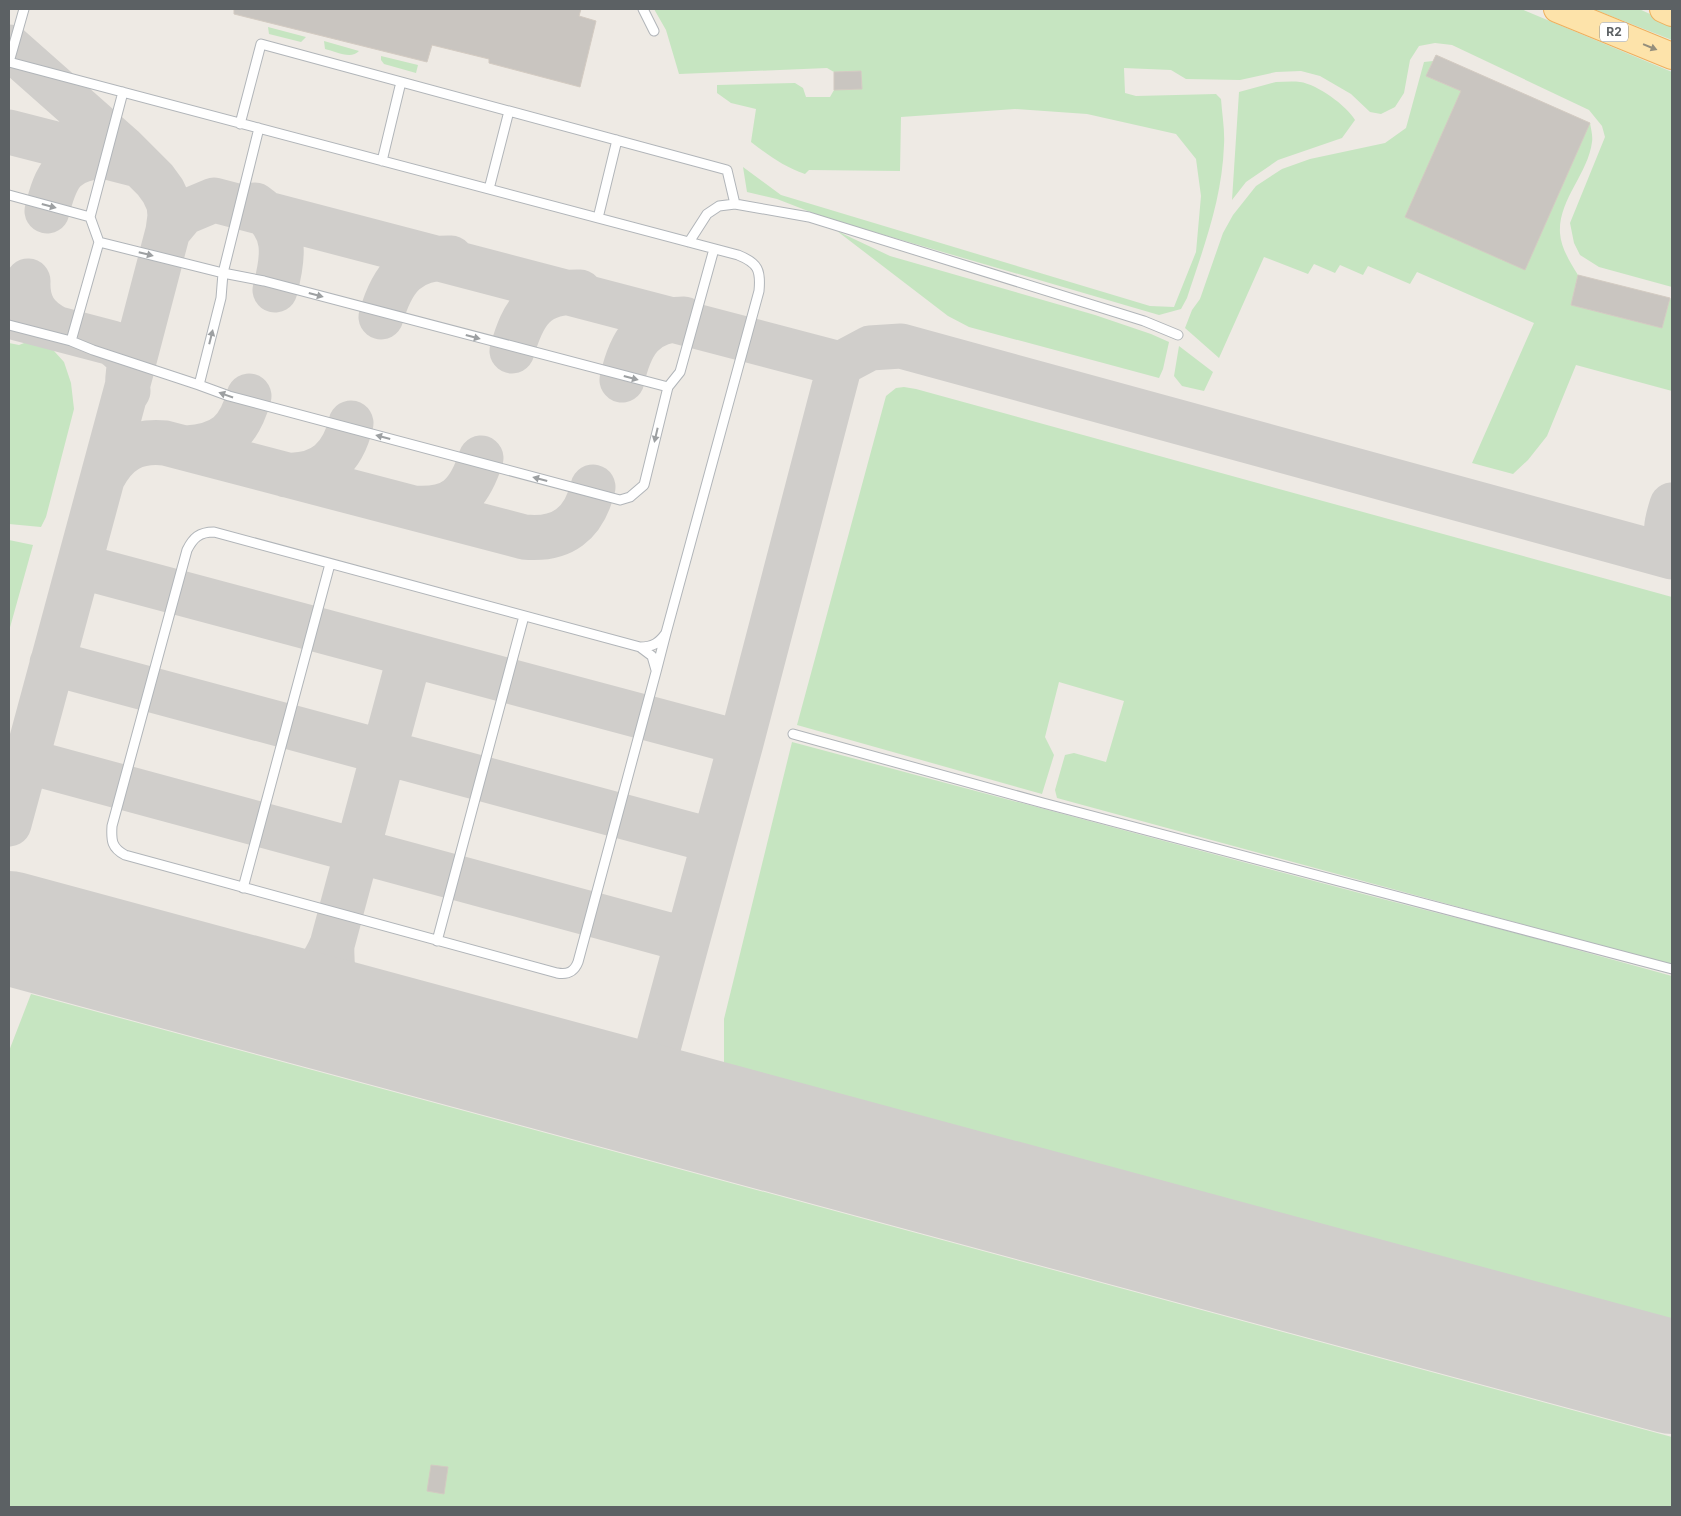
<svg xmlns="http://www.w3.org/2000/svg" width="1681" height="1516" viewBox="0 0 1681 1516" font-family="Inter,sans-serif">
	<style>
		.green { fill: #c6e5c1 }
		.lines { fill: none; stroke-linecap: round; stroke-linejoin: round }
		.taxiway { stroke: #d0cecb; stroke-width: 45 }
		.runway { stroke: #d0cecb; stroke-width: 114 }
		.building { fill: #c9c5c0; stroke: #d3cbc2 }
		.lane-casing { stroke: #b1b5b9; stroke-width: 11 }
		.primary-casing { stroke: #eeb05d; stroke-width: 28 }
		.lane { stroke: #fff; stroke-width: 9 }
		.primary { stroke: #fde3aa; stroke-width: 26 }
		.oneway { fill: #948e7c }
		.oneway2 { fill: #9da0a2 }
		.labels { text-anchor: middle; stroke-width: 4; stroke-linejoin: round; paint-order: stroke }
		.shield { fill: #fff; stroke: #8d9092; stroke-width: 1 }
		.shield-label { font-size: 12px; font-weight: bold; fill: #5c6164 }
	</style>
	<rect width="100%" height="100%" fill="#eeeae4"/>
	<!-- green -->
	<path class="green" d="M654 9H1521L1672 72V287L1599 267 1580 255 1574 243 1570 223 1605 137 1602 126 1589 110 1452 45 1435 43 1419 46 1410 60 1404 93 1395 107 1381 114 1370 112 1351 94 1320 76 1301 71 1276 72 1240 80 1186 79 1171 70 1124 68 1125 93 1136 96 1216 94 1221 99C1222 114 1225 130 1224 145 1222 200 1204 246 1187 298L1181 309 1159 315 826 218 777 199 747 192 743 167 781 195 1150 306 1174 307 1196 252 1201 196 1196 159 1176 134 1087 114 1015 109 901 117 900 171 809 170 805 174C784 167 768 155 751 142L756 109 731 103 717 93V85L795 83 803 88 806 97H830L834 90 862 89 861 71 834 72 827 68 679 74 666 30Z
		M1593 9H1639L1672 24V40Z
		M268 27 306 37 301 42 269 34Z
		M324 41 359 51C351 60 335 51 325 49Z
		M381 56 418 65 416 73 384 64 381 60Z
		M1433 61 1427 76 1461 91 1590 123C1591 129 1593 136 1592 142 1588 174 1558 200 1560 233 1561 248 1570 262 1578 275L1571 305 1662 328 1670 298 1672 302V391L1576 365 1547 436 1528 460 1513 474 1472 463 1534 323 1417 272 1410 284 1368 266 1363 275 1340 265 1335 273 1314 264 1308 274 1264 257 1219 358 1185 328 1192 310 1200 299 1223 233 1233 215 1256 186 1282 169 1310 159 1385 143 1406 128 1424 62Z
		M1276 82C1284 82 1292 81 1300 82 1317 84 1347 106 1355 120L1342 138 1278 160 1246 182 1232 200 1239 92Z
		M837 231 890 256 1095 315 1151 334 1169 342 1163 369 1159 378 969 327 948 316Z
		M37 338 45 341 64 362 71 383 74 409 46 517 41 527 9 524V343L19 345Z
		M1179 346 1213 372 1204 391 1182 386 1174 376Z
		M904 387 916 389 1672 597V965L1057 798 1055 790 1065 755 1074 753 1106 762 1124 701 1059 682 1045 737 1054 755 1042 794 797 725 886 396 896 388Z
		M9 540 33 545 9 631Z
		M792 742 1367 895 1523 935 1672 976V1319L724 1063V1019Z
		M31 994 1672 1437V1507H9V1051Z"/>
	<g class="lines">
		<!-- taxiway -->
		<path class="taxiway" d="M9 47 122 147 155 180 163 191 169 204 170 216 168 231 130 376 9 824
			M9 132 138 165
			M255 205C288 228 284 256 275 290
			M47 211C56 175 64 159 103 156
			M168 231 183 213 214 200 840 364 741 743 644 1100
			M28 281C27 304 36 318 56 328
			M9 316 112 343C139 362 125 366 128 391
			M381 317C392 279 408 257 451 258
			M512 351C523 313 535 291 580 292
			M840 364 870 348 901 346 1672 557
			M622 380C630 344 643 320 684 319
			M187 448C224 445 239 432 249 396
			M286 475C323 477 343 457 351 423
			M103 477C117 451 135 440 165 443L524 537C562 541 584 524 593 487
			M1672 505C1667 521 1663 532 1672 547
			M413 508C454 511 469 495 481 458
			M79 566 741 743
			M52 663 714 841
			M26 761 687 940
			M9 907C19 923 34 931 51 940
			M244 992C287 995 314 988 332 945
			M374 1027C343 1003 330 986 332 945L410 655"/>
		<!-- runway -->
		<path class="runway" d="M9 928 1672 1377"/>
	</g>
	<!-- building -->
	<path class="building" d="M234 9H581L579 16 596 21 580 87 489 63V59L432 45 427 62 234 14Z
		M1436 55 1590 123 1525 270 1405 217 1461 91 1426 76Z
		M861 71 862 89 834 90V72Z
		M1578 275 1670 298 1662 328 1571 305Z
		M431 1465 448 1467 444 1494 427 1491Z"/>
	<g class="lines">
		<defs>
			<path id="lane" d="M643 9 654 31
				M9 62 738 255C758 263 761 270 759 291L666 633 656 672 578 962C574 972 568 975 557 973L125 855C112 848 111 841 112 826L187 550C193 538 199 532 214 532L640 647C653 647 659 643 666 633
				M9 62 24 9
				M240 124 261 44 727 170 735 204
				M382 161 401 82
				M489 189 509 111
				M9 195 90 217
				M598 218 617 140
				M99 242 223 273 259 128
				M689 242 707 214 719 206 735 204 809 217 1144 321 1178 335
				M9 325 71 341 93 350 199 385 229 396 620 500 630 497 644 485 668 387 680 372 714 249
				M71 341 99 242 90 217 123 92
				M199 385 221 298 223 273 264 281 668 387
				M640 647 652 656 656 670
				M793 734 1043 803 1672 969
				M243 888 330 564
				M437 941 524 616"/>
			<path id="primary" d="M1557 9 1672 56
				M1663 9 1672 13"/>
		</defs>
		<!-- lane casing -->
		<use href="#lane" class="lane-casing"/>
		<!-- primary casing -->
		<use href="#primary" class="primary-casing"/>
		<!-- lane -->
		<use href="#lane" class="lane"/>
		<!-- primary -->
		<use href="#primary" class="primary"/>
	</g>
	<!-- one-way arrows -->
	<defs><path id="oneway-solid" d="M-6-.8H1V-3.2L6.5 0L1 3.2V.8H-6Z" transform="scale(1.25)"/></defs>
	<use class="oneway" href="#oneway-solid" transform="translate(1650 47) rotate(22)"/>
	<g class="oneway2">
		<use href="#oneway-solid" transform="translate(49 206) rotate(15)"/>
		<use href="#oneway-solid" transform="translate(146 254) rotate(14)"/>
		<use href="#oneway-solid" transform="translate(316 295) rotate(15)"/>
		<use href="#oneway-solid" transform="translate(211 337) rotate(-76)"/>
		<use href="#oneway-solid" transform="translate(473 337) rotate(15)"/>
		<use href="#oneway-solid" transform="translate(631 378) rotate(15)"/>
		<use href="#oneway-solid" transform="translate(226 395) rotate(-161)"/>
		<use href="#oneway-solid" transform="translate(656 435) rotate(103)"/>
		<use href="#oneway-solid" transform="translate(383 437) rotate(-165)"/>
		<use href="#oneway-solid" transform="translate(540 479) rotate(-165)"/>
	</g>
	<g class="labels">
		<!-- shield labels -->
		<rect class="shield" x="1600" y="22.5" width="28" height="19" rx="4"/>
		<g class="shield-label">
			<text x="1614" y="36">R2</text>
		</g>
	</g>
	<!-- border -->
	<rect width="1681" height="1516" fill="none" stroke="#5c6164" stroke-width="20"/>
</svg>
